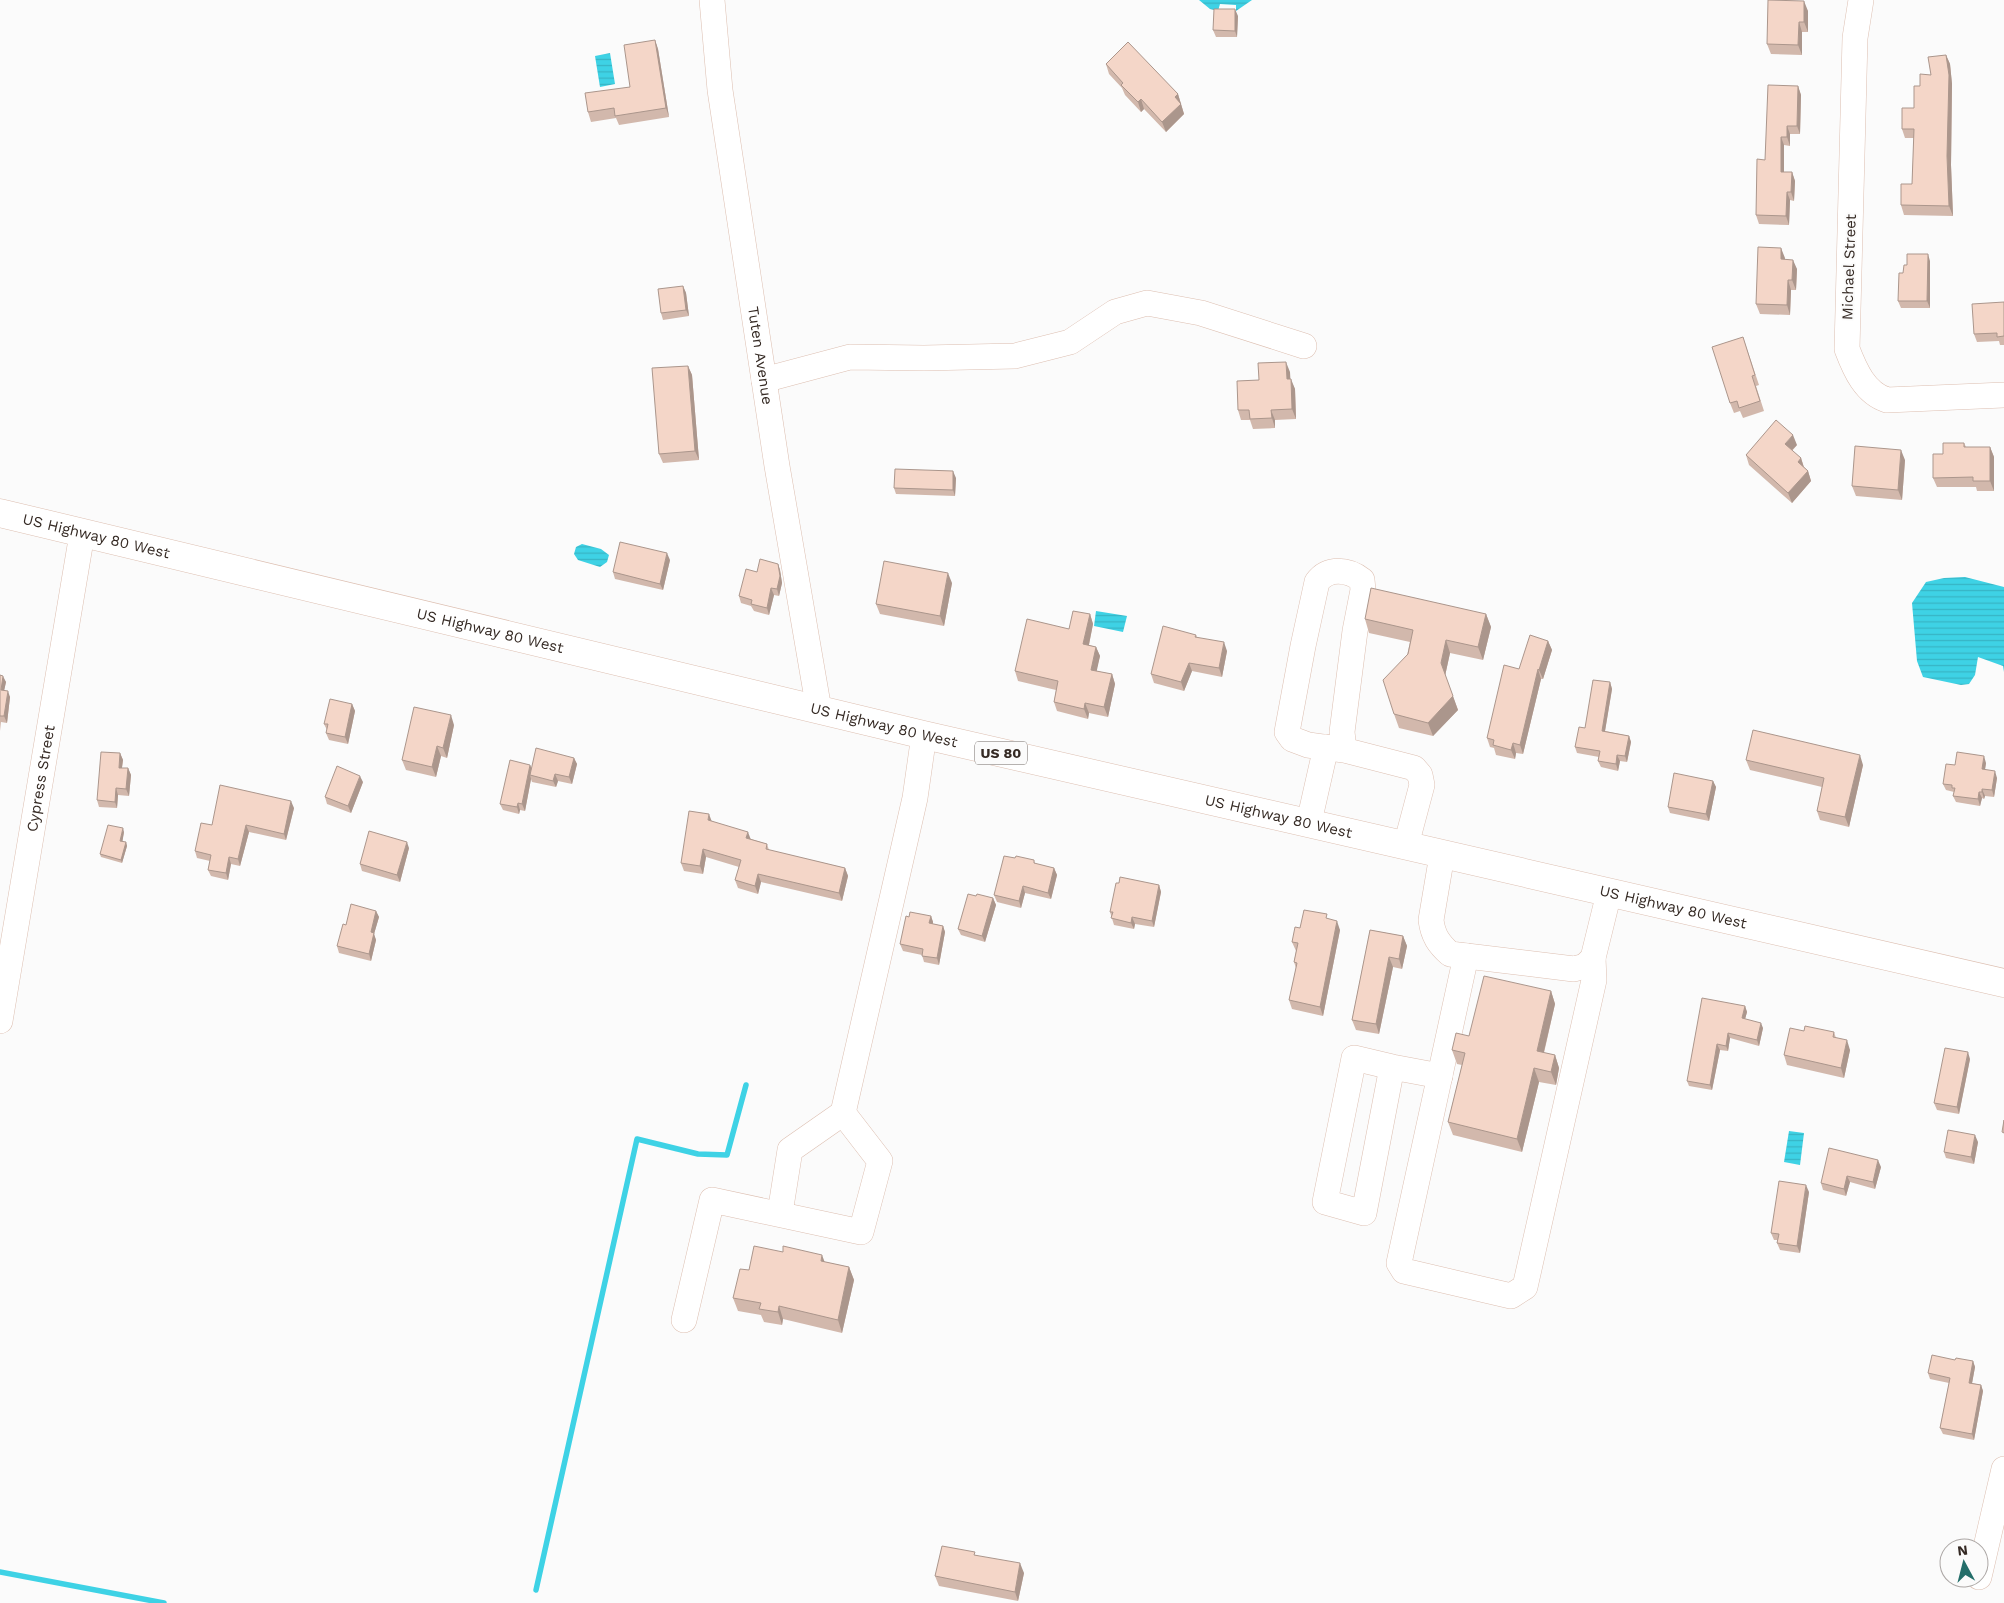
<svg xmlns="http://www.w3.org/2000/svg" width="2004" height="1603" viewBox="0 0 2004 1603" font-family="'Work Sans',sans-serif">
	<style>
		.water { fill: url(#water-rules) }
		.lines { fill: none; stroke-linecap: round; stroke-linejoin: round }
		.stream { stroke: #3ed2e5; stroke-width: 5.5 }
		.minor-casing { stroke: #ddbfb1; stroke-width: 26 }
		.major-casing { stroke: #ddbfb1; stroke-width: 29 }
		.minor { stroke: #fff; stroke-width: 25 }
		.major { stroke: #fff; stroke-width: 28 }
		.wall { fill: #d2b8ac }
		.shaded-wall { fill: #ab968c }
		.building { fill: #f4d6c8; stroke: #ab968c }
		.labels { text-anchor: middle; stroke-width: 4; stroke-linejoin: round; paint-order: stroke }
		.shield { fill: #fbfbfb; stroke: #706964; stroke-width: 1 }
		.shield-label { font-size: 14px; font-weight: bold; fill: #352a24 }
		.street-label { font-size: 15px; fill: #352a24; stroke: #fbfbfb }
	</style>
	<defs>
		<pattern id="water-rules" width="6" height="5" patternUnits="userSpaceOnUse" patternTransform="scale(1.25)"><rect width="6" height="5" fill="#3ed2e5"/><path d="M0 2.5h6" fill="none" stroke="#37b4c4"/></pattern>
	</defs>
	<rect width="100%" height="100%" fill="#fbfbfb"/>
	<!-- water -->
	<path class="water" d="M1199 0H1252L1236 11V5L1220 4 1218 11 1210 9Z
		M610 53 615 84 600 87 595 56Z
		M582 544 601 549 609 555 607 562 600 567 578 560 574 554 576 547Z
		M1965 577 2004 587V672L2003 666 1978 657 1975 675 1969 684 1961 685 1923 677 1917 661 1912 603 1926 582 1944 578Z
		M1096 611 1127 616 1123 632 1094 626Z
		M1789 1131 1804 1133 1800 1165 1784 1162Z"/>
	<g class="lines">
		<!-- stream -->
		<path class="stream" d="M0 1572 164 1603
			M536 1590 637 1139 698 1154 727 1155 746 1085"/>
		<defs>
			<g id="minor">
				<path id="s1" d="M712 0 720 90 777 466 819 710"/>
				<path d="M1861 0 1855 38 1847 349C1855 370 1865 393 1887 400L2004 395"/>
				<path d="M764 380 850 357 924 358 1015 356 1070 342 1115 312 1147 303 1201 313 1304 346"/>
				<path d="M1344 750 1342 732 1355 631 1363 590 1362 580C1348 569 1328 567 1317 582L1303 646 1287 732 1292 739 1308 745 1344 750 1414 768 1420 775 1422 785 1406 845"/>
				<path d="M1309 822 1326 747"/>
				<path d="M1442 855 1431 920C1433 936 1439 944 1450 954L1574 969 1585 966 1593 958 1609 893"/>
				<path d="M1466 956 1399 1263 1404 1271 1511 1296 1525 1287 1594 980 1593 958"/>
				<path id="s2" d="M0 1021 82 534"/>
				<path d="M1392 1067 1354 1058 1325 1202 1364 1213 1392 1067 1440 1076"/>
				<path d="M780 1213 790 1150 843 1113 915 798 924 735"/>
				<path d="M684 1320 712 1200 861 1232 880 1161 843 1113"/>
				<path d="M1979 1577 2004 1469"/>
			</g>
			<g id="major">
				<path id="s3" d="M0 513 924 735 2004 983"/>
			</g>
		</defs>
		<!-- minor casing -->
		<use href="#minor" class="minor-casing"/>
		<!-- major casing -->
		<use href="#major" class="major-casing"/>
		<!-- minor -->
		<use href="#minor" class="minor"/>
		<!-- major -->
		<use href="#major" class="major"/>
	</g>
	<!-- wall -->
	<path class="wall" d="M1796 1 1808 11V32H1802V55L1771 54 1767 44Z
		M1238 16 1237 37H1216L1213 30Z
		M655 40 658 49 669 117 619 125 616 118 591 122 588 112 630 87Z
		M1946 55 1950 64 1952 84 1951 165 1953 216 1904 215 1901 205 1912 184 1914 138H1905L1902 129 1914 108 1920 86 1931 75Z
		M1106 64 1178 94 1184 114 1166 132 1144 109 1141 112 1125 95 1122 88 1109 74Z
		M1798 86 1801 95 1800 134H1790V146L1784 145V172H1792L1795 181 1794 201 1790 200 1789 225 1759 224 1756 215 1765 160Z
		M1781 248 1784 259 1797 269 1796 290H1791L1790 315 1760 314 1756 304Z
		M1930 261V308H1901L1898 301 1907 265Z
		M683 286 686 293 689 316 663 320 661 313Z
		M2004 302V345H2000L1999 341 1977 342 1974 334Z
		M1743 337 1759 385 1756 386 1764 411 1743 418 1740 411 1734 413 1730 403Z
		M688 366 692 375 699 460 663 463 659 454Z
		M1290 372V379L1295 389 1296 419 1275 420V428L1253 429 1250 420H1241L1238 410 1259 380Z
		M1964 443 1966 447H1990L1994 457V491H1977L1976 487H1937L1933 478 1943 454Z
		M1797 445 1792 451 1801 458 1804 467 1808 471 1811 481 1792 503 1749 465 1746 455Z
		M1905 460 1902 500 1856 496 1852 486Z
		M956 478 955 496 896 494 894 488Z
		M670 560 663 590 615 579 613 572Z
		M778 564 780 570 782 583 779 596 774 595 769 615 754 611 751 606 741 603 739 596 757 572Z
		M952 583 944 626 880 614 876 604Z
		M1090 614 1093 624 1089 645 1096 647 1100 656 1096 671 1112 674 1115 684 1108 717 1089 713 1088 719 1057 711 1054 702 1056 690 1018 681 1015 671 1069 629Z
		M1486 614 1491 627 1483 660 1450 653 1445 676 1458 710 1433 736 1399 728 1394 714 1410 642 1369 633 1365 619Z
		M1196 635 1197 637 1227 651 1222 677 1192 671 1184 691 1154 683 1151 674Z
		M1548 641 1552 650 1543 679H1541L1523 754 1516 753 1515 759 1496 755 1494 748 1490 747 1487 738 1519 669Z
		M0 675 6 682 4 690 10 697 7 723 1 722 0 731Z
		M1610 682 1612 689 1605 731 1629 736 1631 742 1627 762 1620 761 1618 771 1601 767 1598 761 1599 757 1577 753 1575 747Z
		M352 704 355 711 348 744 329 740 326 733 327 730 324 724Z
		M454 725 447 758 441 756 436 777 406 770 402 760Z
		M120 753 123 760 122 768H128L131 775 129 796 118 795 117 808 99 807 97 800Z
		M574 758 577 764 572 784 558 781 556 787 532 782 531 779 525 811 520 810 519 814 503 810 500 804 530 765 531 768Z
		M1746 760 1863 765 1849 827 1820 820 1817 811 1822 787 1750 770Z
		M1986 763 1985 769 1997 778 1994 797 1985 796 1984 799 1982 798 1980 806 1956 802 1953 796 1954 792 1946 790 1943 784 1955 765Z
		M1713 781 1716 787 1709 821 1670 813 1668 807Z
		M363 782 351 813 327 804 325 797Z
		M294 808 286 840 249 832 240 866 231 864 228 880 211 876 208 870 210 861 197 858 195 851 212 825Z
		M712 821 751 839 767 844 769 850 845 868 848 876 842 901 761 882 758 894 738 888 735 880 739 867 706 857 703 874 684 871 681 863Z
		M124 832 122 842H126L127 846 122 863 101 857 100 854Z
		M409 848 400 882 362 871 360 864Z
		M1015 858 1034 860 1035 864 1054 868 1057 875 1051 899 1025 893 1021 908 997 902 994 895Z
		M1119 883 1159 885 1161 892 1154 927 1135 924 1134 929 1114 925 1110 912Z
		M976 896 993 898 996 905 985 942 961 935 958 929Z
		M376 911 379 917 374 934 376 940 371 961 339 953 337 946 346 925Z
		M931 916 933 922V924L943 926 945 932 939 965 924 962 922 955 903 951 900 944 909 917Z
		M1329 919 1340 930 1323 1016 1292 1009 1289 1000 1296 968 1294 962 1296 951 1292 942 1300 928Z
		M1370 930 1403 936 1407 946 1402 969 1393 967 1379 1034 1356 1030 1352 1020Z
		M1551 991 1555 1004 1544 1053 1555 1055 1559 1068 1556 1085 1539 1082 1522 1152 1453 1135 1448 1122 1462 1065 1457 1064 1452 1050 1469 1036Z
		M1745 1006 1747 1012 1745 1019 1763 1028 1759 1046 1730 1038 1728 1051 1720 1050 1712 1090 1689 1086 1687 1081Z
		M1804 1031 1834 1032 1836 1038 1850 1050 1844 1078 1787 1065 1784 1055Z
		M1970 1059 1959 1114 1937 1110 1934 1103Z
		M1978 1142 1974 1164 1946 1158 1944 1152Z
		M1881 1167 1875 1189 1850 1182 1846 1196 1823 1190 1821 1183Z
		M1809 1192 1800 1253 1780 1250 1777 1243 1778 1240H1774L1771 1233Z
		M825 1262 849 1267 854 1280 842 1333 783 1319 782 1325 764 1322 761 1315 738 1311 733 1298 749 1270Z
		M1955 1360 1973 1361 1975 1367 1972 1383 1981 1385 1983 1391 1974 1440 1943 1434 1940 1428 1949 1383 1930 1379 1928 1373Z
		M976 1555 1024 1573 1018 1601 939 1586 935 1576Z"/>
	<!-- shaded-wall -->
	<path class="shaded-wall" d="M1804 1 1808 11V32L1804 22Z
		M1235 9 1238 16 1237 37 1235 31Z
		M1799 22 1802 32V55L1798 45Z
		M655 40 658 49 669 117 666 108Z
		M1946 55 1950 64 1952 84 1951 165 1953 216 1949 206 1947 156Z
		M1798 86 1801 95 1800 134 1797 126Z
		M1178 94 1184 114 1166 132 1162 122 1175 97Z
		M1141 99 1144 109 1141 112 1138 102Z
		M1787 126 1790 134V146L1787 137Z
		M1781 137 1784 145V181L1781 172Z
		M1792 172 1795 181 1794 201 1791 192Z
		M1787 192 1790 200 1789 225 1786 216Z
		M1781 248 1785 258 1784 269 1781 259Z
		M1928 254 1930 261V308L1927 301Z
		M1793 260 1797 269 1796 290 1792 280Z
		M1788 280 1791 290 1790 315 1787 305Z
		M683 286 686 293 689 316 686 310Z
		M1286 362 1290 372 1291 389 1287 379Z
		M688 366 692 375 699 460 695 451Z
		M1291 379 1295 389 1296 419 1292 409Z
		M1271 410 1275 420V428L1272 418Z
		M1793 435 1797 445 1788 454 1785 444Z
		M1990 447 1994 457V491L1990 481Z
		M1901 450 1905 460 1902 500 1898 490Z
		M1801 458 1804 468 1798 462Z
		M953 471 956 478 955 496 953 490Z
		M1808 471 1811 481 1792 503 1788 493Z
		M667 553 670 560 663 590 660 584Z
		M778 564 780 570 782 583 779 596 777 589Z
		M948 573 952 583 944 626 940 616Z
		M771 588 774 595 769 615 767 608Z
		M1090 614 1093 624 1087 654 1083 644Z
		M1486 614 1491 627 1483 660 1478 647Z
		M1446 640 1450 653 1445 676 1441 663Z
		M1548 641 1552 650 1543 679 1539 670Z
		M1224 642 1227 651 1222 677 1219 668Z
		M1096 647 1100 656 1095 679 1091 670Z
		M1189 663 1192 671 1184 691 1181 682Z
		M1538 669 1541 679 1523 754 1520 745Z
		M1112 674 1115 684 1108 717 1104 707Z
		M3 676 6 682 3 696 1 690Z
		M1610 682 1612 689 1604 737 1602 731Z
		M8 691 10 697 7 723 4 716Z
		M1453 696 1458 710 1433 736 1428 723Z
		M1085 703 1089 713 1088 719 1084 709Z
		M352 704 355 711 348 744 345 737Z
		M451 715 454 725 447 758 443 748Z
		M1629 736 1631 742 1627 762 1625 756Z
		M1513 743 1516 753 1515 759 1511 750Z
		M437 746 441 756 436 777 432 767Z
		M120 753 123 760 121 774 119 768Z
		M1617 755 1620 761 1618 771 1616 764Z
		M1860 755 1863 765 1849 827 1845 817Z
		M1984 756 1986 763 1984 776 1982 769Z
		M574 758 577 764 572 784 569 777Z
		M530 765 533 771 530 775 531 779 525 811 522 804Z
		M128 768 131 775 129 796 126 789Z
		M1995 771 1997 778 1994 797 1992 790Z
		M555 774 558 781 556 787 553 781Z
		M360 776 363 782 351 813 348 806Z
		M1713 781 1716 787 1709 821 1706 814Z
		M116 788 118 795 117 808 115 802Z
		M1982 789 1985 796 1984 799 1982 792Z
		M1979 792 1982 798 1980 806 1978 799Z
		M291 801 294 808 286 840 284 834Z
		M518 803 520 810 519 814 517 807Z
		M709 814 712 822 708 820Z
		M246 825 249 832 240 866 238 859Z
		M123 828 124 832 122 844 120 841Z
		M748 832 751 840 746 838Z
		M126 842 127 846 122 863 121 860Z
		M407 842 409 848 400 882 397 875Z
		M703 849 706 857 703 874 700 866Z
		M229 857 231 864 228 880 226 873Z
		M845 868 848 876 842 901 839 893Z
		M1054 868 1057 875 1051 899 1048 893Z
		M758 874 761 882 758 894 755 886Z
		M1159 885 1161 892 1154 927 1152 921Z
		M1023 886 1025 893 1021 908 1019 901Z
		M993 898 996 905 985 942 982 936Z
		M376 911 379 917 374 934 376 940 371 961 369 954 371 932Z
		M931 916 933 922 932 930 929 923Z
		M1132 917 1135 924 1134 929 1131 923Z
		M1337 921 1340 930 1323 1016 1320 1007Z
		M943 926 945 932 939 965 937 958Z
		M1403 936 1407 946 1402 969 1399 959Z
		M1389 957 1393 967 1379 1034 1376 1024Z
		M1551 991 1555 1004 1541 1064 1537 1051Z
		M1745 1006 1747 1012 1744 1023 1742 1018Z
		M1761 1023 1763 1028 1759 1046 1757 1040Z
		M1728 1033 1730 1038 1728 1051 1726 1046Z
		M1847 1040 1850 1050 1844 1078 1841 1068Z
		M1717 1044 1720 1050 1712 1090 1710 1085Z
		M1968 1052 1970 1059 1959 1114 1957 1107Z
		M1555 1055 1559 1068 1556 1085 1551 1072Z
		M1534 1068 1539 1082 1522 1152 1517 1139Z
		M1975 1135 1978 1142 1974 1164 1971 1157Z
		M1878 1160 1881 1167 1875 1189 1873 1182Z
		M1847 1176 1850 1182 1846 1196 1844 1189Z
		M1806 1185 1809 1192 1800 1253 1797 1246Z
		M822 1255 827 1268 821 1261Z
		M849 1267 854 1280 842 1333 838 1320Z
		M779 1306 783 1319 782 1325 778 1312Z
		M1973 1361 1975 1367 1971 1389 1969 1383Z
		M1981 1385 1983 1391 1974 1440 1972 1434Z
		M1020 1563 1024 1573 1018 1601 1015 1592Z"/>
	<!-- building -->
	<path class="building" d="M1768 0 1804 1V22H1799L1798 45 1767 44Z
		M1214 9H1235V31L1213 30Z
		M655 40 666 108 615 116 614 108 588 112 585 93 630 87 624 45Z
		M1128 42 1178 94 1175 97 1181 104 1162 122 1141 99 1138 102 1121 85 1123 83 1106 64Z
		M1946 55 1949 75 1947 156 1949 206 1901 205V184H1912L1914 129H1902V108H1914V86H1920V74L1931 75 1928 57Z
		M1768 85 1798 86 1797 126H1787V137H1781V172H1792L1791 192H1787L1786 216 1756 215 1757 159 1765 160Z
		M1758 247 1781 248V259L1793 260 1792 280H1788L1787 305 1756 304Z
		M1907 254H1928L1927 301H1898L1899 273H1903L1904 265H1907Z
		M683 286 686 310 661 313 658 289Z
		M2004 302V336L1997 337V333L1974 334 1972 304Z
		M1743 337 1755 375 1752 376 1760 401 1739 408 1737 401 1730 403 1712 347Z
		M1286 362 1287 379H1291L1292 409 1271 410 1272 418 1250 419 1249 410H1238L1237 381 1259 380 1258 363Z
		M688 366 695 451 659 454 652 368Z
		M1776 420 1793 435 1785 444 1801 458 1798 462 1808 471 1788 493 1746 455Z
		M1943 443H1964V447H1990V481H1973V477L1933 478V454H1943Z
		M1855 446 1901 450 1898 490 1852 486Z
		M895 469 953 471V490L894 488Z
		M620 542 667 553 660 584 613 572Z
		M760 559 778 564 780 576 777 589 771 588 767 608 751 604 752 600 739 596 746 569 757 572Z
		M884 561 948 573 940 616 876 604Z
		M1371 588 1486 614 1478 647 1446 640 1441 663 1453 696 1428 723 1394 714 1383 680 1408 654 1413 630 1365 619Z
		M1073 611 1090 614 1083 644 1096 647 1091 670 1112 674 1104 707 1085 703 1084 709 1054 702 1058 681 1015 671 1027 619 1069 629Z
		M1163 626 1196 635 1195 637 1224 642 1219 668 1189 663 1181 682 1151 674Z
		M1530 635 1548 641 1539 670 1538 669 1520 745 1513 743 1511 750 1493 745 1494 740 1487 738 1504 665 1519 669Z
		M0 675 3 676 1 690 8 691 4 716H0Z
		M1593 680 1610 682 1602 731 1629 736 1625 756 1617 755 1616 764 1598 761 1600 751 1575 747 1579 727 1585 728Z
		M330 699 352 704 345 737 326 733 328 724H324Z
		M414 707 451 715 443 748 437 746 432 767 402 760Z
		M1753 730 1860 755 1845 817 1817 811 1824 778 1746 760Z
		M536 748 574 758 569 777 555 774 553 781 530 775Z
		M101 752 120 753 119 768H128L126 789 116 788 115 802 97 800Z
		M1957 752 1984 756 1982 769 1995 771 1992 790 1982 789V792H1979L1978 799 1953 796 1955 788H1952V785L1943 784 1946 764 1955 765Z
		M510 760 530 765 522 804 518 803 517 807 500 804Z
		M337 766 360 776 348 806 325 797Z
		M1674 773 1713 781 1706 814 1668 807Z
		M220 785 291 801 284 834 246 825 238 859 229 857 226 873 208 870 211 855 195 851 201 823 212 825Z
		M689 811 709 814 708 820 748 832 746 838 767 844 766 849 845 868 839 893 758 874 755 886 735 880 741 860 703 849 700 866 681 863Z
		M108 825 123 828 120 841 126 842 121 860 100 854Z
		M369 831 407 842 397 875 360 864Z
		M1004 856 1015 858 1016 856 1034 860V863L1054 868 1048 893 1023 886 1019 901 994 895Z
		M1120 877 1159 885 1152 921 1132 917 1131 923 1111 918 1113 912H1110L1116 883H1119Z
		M968 894 976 896 977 894 993 898 982 936 958 929Z
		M351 904 376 911 371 932 374 933 369 954 337 946 343 924 346 925Z
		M1304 910 1327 914 1326 918 1337 921 1320 1007 1289 1000 1297 963 1294 962 1298 943 1292 942 1295 927 1300 928Z
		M910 912 931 916 929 923 943 926 937 958 922 956 923 949 900 944 906 916 909 917Z
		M1370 930 1403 936 1399 959 1389 957 1376 1024 1352 1020Z
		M1484 976 1551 991 1537 1051 1555 1055 1551 1072 1534 1068 1517 1139 1448 1122 1465 1053 1452 1050 1456 1033 1469 1036Z
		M1702 998 1745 1006 1742 1018 1761 1023 1757 1040 1728 1033 1726 1046 1717 1044 1710 1085 1687 1081Z
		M1805 1026 1834 1032 1833 1037 1847 1040 1841 1068 1784 1055 1790 1028 1804 1031Z
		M1945 1048 1968 1052 1957 1107 1934 1103Z
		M2004 1120V1133L2002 1132Z
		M1948 1130 1975 1135 1971 1157 1944 1152Z
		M1829 1148 1878 1160 1873 1182 1847 1176 1844 1189 1821 1183Z
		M1779 1181 1806 1185 1797 1246 1777 1243 1779 1234 1771 1233Z
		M754 1246 783 1252V1246L822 1255 821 1261 849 1267 838 1320 779 1306 778 1312 759 1309 761 1303 733 1298 740 1269 749 1270Z
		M1932 1355 1955 1360 1956 1358 1973 1361 1969 1383 1981 1385 1972 1434 1940 1428 1950 1378 1928 1373Z
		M942 1546 975 1552 974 1555 1020 1563 1015 1592 935 1576Z"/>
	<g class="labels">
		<!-- shield labels -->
		<rect class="shield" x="975" y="741.5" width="52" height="23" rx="4"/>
		<g class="shield-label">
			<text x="1001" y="758">US 80</text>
		</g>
		<!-- street labels -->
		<g class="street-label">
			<text transform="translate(1849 267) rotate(-88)" y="5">Michael Street</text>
			<text dy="5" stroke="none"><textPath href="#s1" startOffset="359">Tuten Avenue</textPath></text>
			<text dy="5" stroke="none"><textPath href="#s3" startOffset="99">US Highway 80 West</textPath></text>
			<text dy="5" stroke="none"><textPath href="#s3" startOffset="504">US Highway 80 West</textPath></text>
			<text dy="5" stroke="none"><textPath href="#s3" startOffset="909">US Highway 80 West</textPath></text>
			<text dy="5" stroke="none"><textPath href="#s2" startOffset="246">Cypress Street</textPath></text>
			<text dy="5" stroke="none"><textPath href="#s3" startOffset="1314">US Highway 80 West</textPath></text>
			<text dy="5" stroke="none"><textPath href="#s3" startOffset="1719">US Highway 80 West</textPath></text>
		</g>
	</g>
	<!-- north arrow -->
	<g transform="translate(1964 1563) rotate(353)"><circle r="24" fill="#fbfbfb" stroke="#aca7a5"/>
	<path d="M0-4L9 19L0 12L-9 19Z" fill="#246e6a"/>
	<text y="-8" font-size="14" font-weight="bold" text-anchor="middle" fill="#352a24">N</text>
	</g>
</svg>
